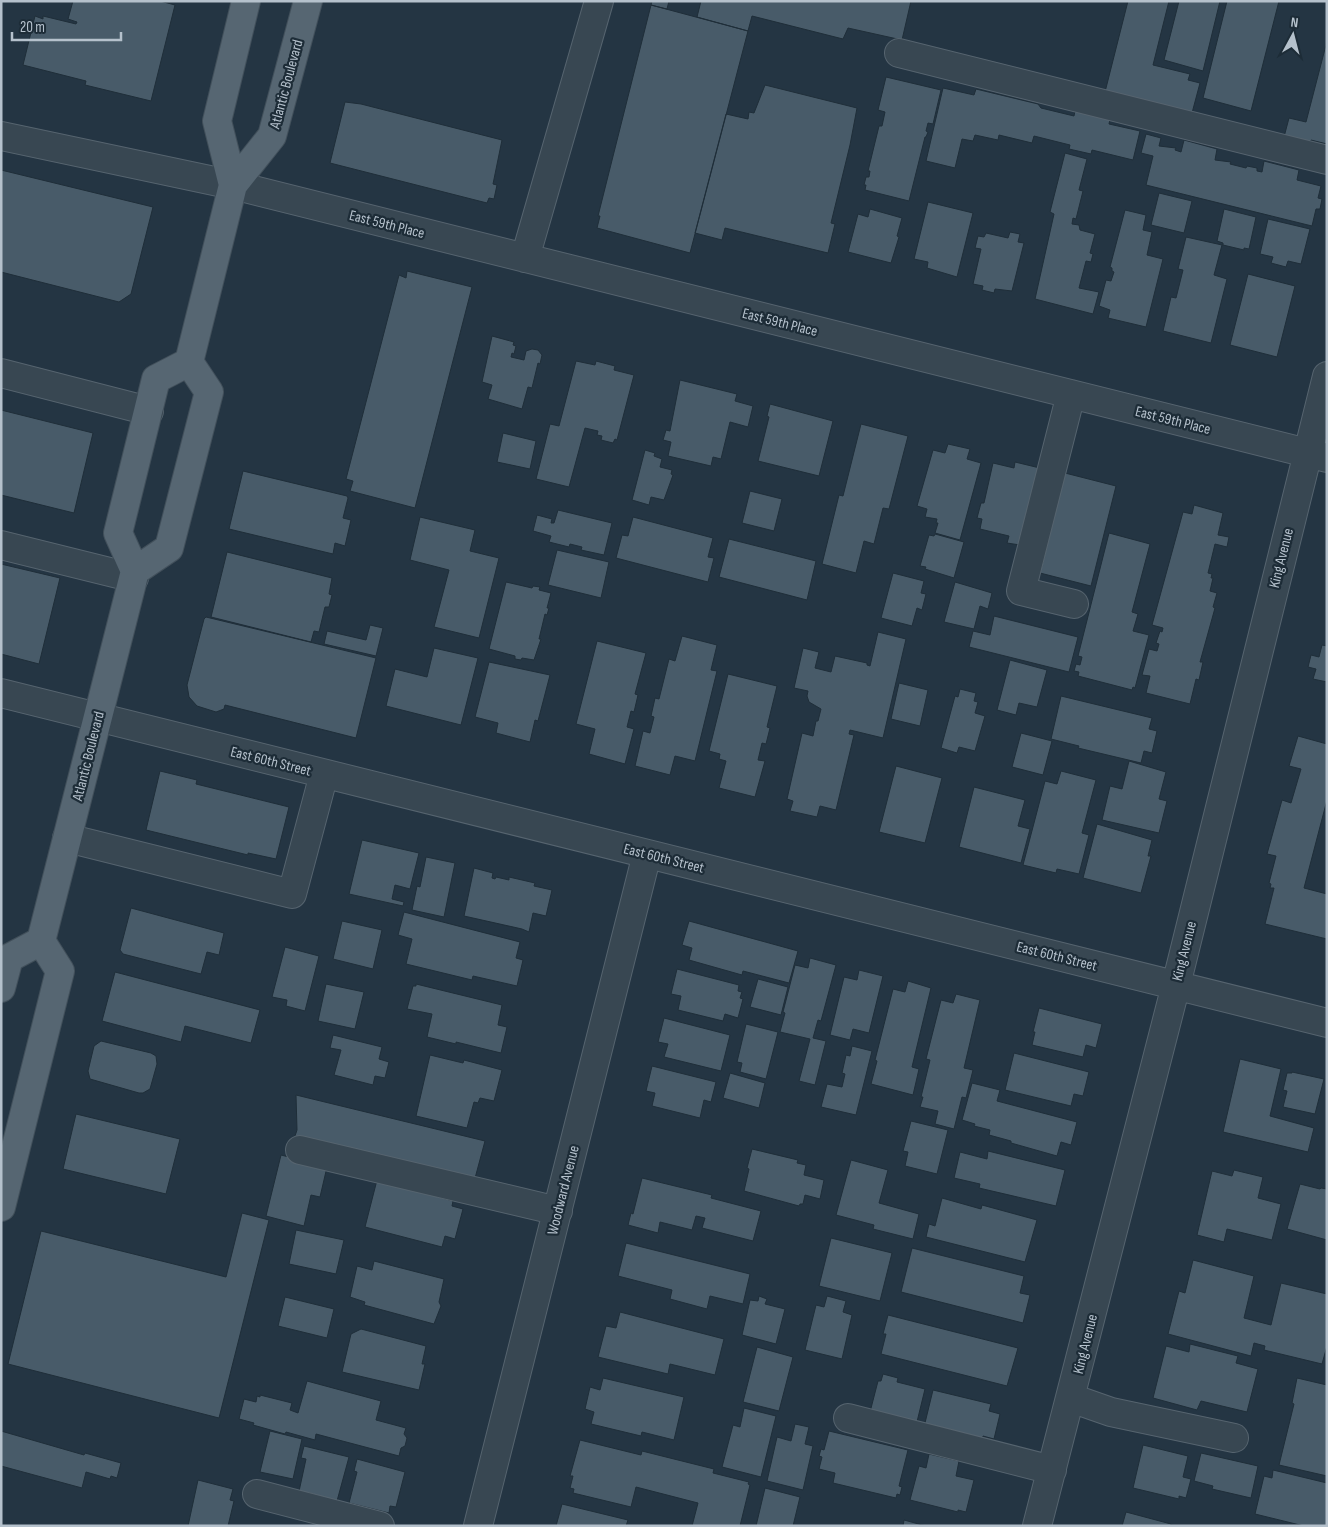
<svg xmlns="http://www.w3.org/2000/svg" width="1328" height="1527" viewBox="0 0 1328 1527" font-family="'Sofia Sans Condensed',sans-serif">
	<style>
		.building { fill: #485b69; stroke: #1f2e39 }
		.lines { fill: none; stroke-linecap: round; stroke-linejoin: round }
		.minor-casing { stroke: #56646f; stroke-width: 30 }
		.major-casing { stroke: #42505b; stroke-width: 30 }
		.minor { stroke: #384752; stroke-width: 28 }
		.major { stroke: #566672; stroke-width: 28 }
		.labels { text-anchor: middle; stroke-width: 4.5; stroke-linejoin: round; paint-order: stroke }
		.street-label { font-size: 15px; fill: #b5c1cc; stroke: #1d2c37 }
	</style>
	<rect width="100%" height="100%" fill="#243543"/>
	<!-- building -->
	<path class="building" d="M73 1H160L175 5 151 101 85 85 86 81 23 65 35 16 43 19V16L76 24 77 22 68 19Z
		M652 1H669L667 9 651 5Z
		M701 1H911L902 40 848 28 843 39 752 16 748 31 697 17Z
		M1128 1H1169L1153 65 1190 74 1188 80 1200 83 1192 113 1105 92Z
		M1179 1H1220L1203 71 1164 60Z
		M1227 1H1279L1251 111 1203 98Z
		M651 5 748 31 690 253 597 228 600 216H598Z
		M1327 41V144L1311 140 1310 144 1284 137 1289 118 1306 122Z
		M886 77 941 90 933 124 928 123 926 131 928 132 926 137H925L909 201 865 190 866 185H864L866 177H869L870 171H868L879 126H882L885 112 878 110Z
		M765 85 857 108 850 145 831 223 835 224 828 253 725 228 722 240 695 233 726 114 748 119 749 112 754 113Z
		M943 88 974 95 976 89 1038 104 1041 108 1074 116 1075 111 1110 119 1109 124 1140 131 1133 160 1092 150 1091 154 1069 149 1070 145 1034 136 1032 143 999 135 998 140 975 135 973 141 962 139 955 168 926 161Z
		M345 102 361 104 502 140 493 184 497 185 494 199 489 198 487 203 330 163Z
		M1146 134 1161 138 1159 146 1176 148 1175 150 1181 152 1184 140 1217 149 1215 160 1231 162 1230 164 1246 168 1247 166 1257 168V171L1262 172 1264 161 1299 170 1297 180 1321 186 1318 198 1322 199 1320 209H1316L1312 226 1146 185 1153 156 1141 153Z
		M1065 153 1087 159 1079 190 1083 191 1076 219 1073 218 1072 224 1079 225 1080 230 1095 234 1090 253 1093 254 1091 262 1086 261 1079 288 1099 292 1093 314 1035 299 1054 214 1050 212Z
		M1 170 153 207 131 294 119 302 1 272Z
		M1159 193 1192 201 1184 233 1151 225Z
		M928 202 973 213 957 277 927 268 928 262 914 259Z
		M870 209 902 218 897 236 899 237 891 263 848 252 858 214 868 217Z
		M1224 209 1256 217 1249 249 1244 248V250L1223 245V243L1217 241Z
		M1125 210 1146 215 1143 230 1152 232 1147 255 1163 259 1146 327 1108 318 1110 310 1099 306 1106 280 1111 281 1114 272 1112 271V268L1110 267Z
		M1268 219 1310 229 1301 264 1288 261 1286 267 1271 263 1273 257 1260 254Z
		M1010 232 1020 234 1018 242 1024 243 1012 291 995 289 994 293 982 290 983 286 973 284 981 249 975 248 978 236 984 237 986 233 1008 238Z
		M1186 237 1222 245 1214 275 1227 279 1211 343 1163 331 1171 297 1176 298 1183 270 1178 269Z
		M407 271 472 287 415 508 350 491 353 481 346 479 399 275 406 278Z
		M1248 274 1295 286 1277 357 1230 345Z
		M492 336 514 342 513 345 516 346 514 354 512 353 511 357 524 360 526 351 532 349 538 350 542 355 540 364 538 363 532 388 528 387 522 409 488 399 492 385 482 382Z
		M576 361 595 365 596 361 615 366 614 370 634 375 617 440 615 439 613 443 601 440 602 436 597 435 598 431 585 428 569 487 536 479 550 424 559 426Z
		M680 380 737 394 735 401 753 406 748 427 730 422 721 459 713 457 711 466 668 456 671 442 663 440 666 430 670 431Z
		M770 404 833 421 819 476 758 461 769 417 767 416Z
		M1 410 93 433 74 513 1 495Z
		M861 424 908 436 889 509 883 508 874 544 864 541 856 573 822 564 839 495 843 496Z
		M503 433 536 441 530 469 497 462Z
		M948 444 970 449 967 459 981 463 960 540 935 533 938 523H936L937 519 925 517 927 509 917 506 933 450 945 453Z
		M645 450 655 453 654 456 662 459 660 467 672 470 671 474 673 475 664 500 651 497 649 505 632 500Z
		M1015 462 1044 469 1020 545 1007 543 1009 536 980 529 982 519 977 518 981 503H984L993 463 1014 468Z
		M243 471 347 496 348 498 343 518 351 520 345 546 335 543 333 554 229 529Z
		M1065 473 1116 486 1091 586 1040 573Z
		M750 491 782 499 774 531 742 523Z
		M1194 505 1223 513 1218 535 1229 537 1227 547 1215 544 1208 573 1212 574 1211 578H1213L1210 591 1217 593 1213 607 1215 608 1200 662H1203L1199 680 1196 679 1190 704 1146 693 1150 676 1142 675 1149 649 1157 651 1159 644 1156 643 1160 631 1162 632 1163 628 1152 625 1183 512 1192 514Z
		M558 510 612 523 604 555 581 550 582 547 570 544 569 547 549 542 551 536 533 531 537 515 552 519 551 523H554Z
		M420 517 475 530 470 551 499 558 479 638 434 627 449 570 410 560Z
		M633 517 713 538 708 557 714 558 708 582 616 558 622 535 628 536Z
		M1109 533 1150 544 1132 612 1138 614 1133 631 1149 635 1135 688 1133 687 1132 690 1078 676 1079 672 1074 671 1076 664 1080 665 1082 657 1078 656Z
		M935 534 964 542 954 578 925 569 926 567 920 566 929 535 934 536Z
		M729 539 816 561 807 600 719 577Z
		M557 550 609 562 601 598 548 585Z
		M227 552 332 578 329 594 332 595 329 607H325L319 632 314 631 311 642 211 617Z
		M1 564 60 578 39 664 1 654Z
		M893 573 924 581 921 593 926 594 922 610 917 608 912 626 881 618Z
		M506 582 532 588 533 586 540 587 539 590 551 593 547 608H549L547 615 545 614 539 639H541L534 660 522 658 521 660 515 659V656L489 649Z
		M955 582 992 593 988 609 980 606 974 629 944 622Z
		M994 616 1078 637 1069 672 969 647 973 631 990 635Z
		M206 617 376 658 356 738 225 705 224 709 216 712 197 706 189 697 187 685 204 619Z
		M370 625 383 628 376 656 324 644 327 631 366 640Z
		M878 632 906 639 883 738 850 730 849 734 854 735 836 810 820 806 817 817 790 811 793 801 787 799 802 733 813 736 816 721H818L821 709 809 702 807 696 808 691 794 688 803 648 819 652 815 668 831 672 835 656 867 663V665L870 666Z
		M682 636 717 645 711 670 717 671 695 761 675 756 670 775 635 766 643 731 650 733 654 717 651 716 655 698 659 699 669 659 675 661Z
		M597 641 646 653 635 694 638 695 634 712 631 711 627 727 634 729 625 764 589 754 595 729 576 724Z
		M1322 645 1327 646V682L1313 679 1316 669 1308 667 1311 655 1319 657Z
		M434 648 478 658 461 725 386 706 395 669 427 677Z
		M1010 660 1047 670 1037 707 1019 703 1016 715 997 710Z
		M489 662 550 675 538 721 535 720 530 742 496 733 498 723 475 717Z
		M728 674 777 686 767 727 770 728 766 744 762 743 758 760 765 761 755 797 719 788 726 761 719 759 720 754 709 751Z
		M899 683 928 690 920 726 891 719Z
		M960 689 976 693 974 701 978 702 975 713 985 716 975 751 959 747 957 753 941 748 955 696 958 697Z
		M1061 696 1152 718 1149 729 1157 731 1152 753 1144 751 1141 763 1078 748 1079 746 1051 739Z
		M1021 733 1052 741 1043 775 1012 767Z
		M1298 736 1327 744V800L1304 888 1327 894V939L1265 924 1274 888H1270L1271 884 1269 883 1276 856 1267 854 1282 800 1291 803 1301 769 1289 766Z
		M1129 761 1166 772 1159 799 1167 801 1159 833 1102 820 1110 786 1122 789Z
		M896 766 942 778 925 843 879 832Z
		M160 771 197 780 196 784 289 807 276 859 248 853V855L146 830Z
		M1061 771 1096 780 1082 833 1089 835 1079 874 1057 869 1056 873 1023 865 1045 781 1057 784Z
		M974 787 1025 800 1018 826 1030 829 1021 863 959 847Z
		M1097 824 1152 840 1148 856H1151L1141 893 1083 878Z
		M362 840 419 853 410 889 395 885 392 899 404 902 403 906 349 894Z
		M426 857 455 863 444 917 412 910 417 886 420 887Z
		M474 868 493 873 492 878 495 879 496 877 509 880V877L535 883 534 886 552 890 546 916 533 913 529 932 522 929 464 916Z
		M131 908 224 933 219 955 207 952 201 974 123 954 120 950Z
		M404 912 520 942 516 958 523 960 517 986 473 976 472 980 406 964 412 939 398 935Z
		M342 921 382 930 373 969 333 959Z
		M689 921 798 951 789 983 743 971 742 975 689 960 692 948 682 945Z
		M285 947 319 956 305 1011 286 1006 287 1000 272 997Z
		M810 958 836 965 821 1021 818 1020 813 1038 826 1041 815 1085 799 1081 810 1039 780 1032 785 1013 783 1012 795 965 808 968Z
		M677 969 739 985 738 991 742 992 740 998 743 999 738 1018 725 1014 723 1021 678 1010 681 996 671 994Z
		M859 970 883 976 869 1033 853 1029 850 1040 830 1035 844 977 857 980Z
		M115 972 260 1010 251 1043 185 1026 181 1042 102 1021Z
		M758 979 788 987 781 1015 750 1007Z
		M908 981 931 988 912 1067 919 1069 913 1095 871 1084 877 1061 875 1060 893 989 905 992Z
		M326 984 364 992 355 1029 318 1021Z
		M416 984 502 1005 498 1025 507 1027 501 1053 456 1042V1044L427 1037 432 1014 407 1009 413 986H416Z
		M956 994 980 1000 964 1068 973 1070 966 1098 962 1097 954 1129 935 1124 938 1111 920 1107 923 1097H921L930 1060 926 1059 941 1000 953 1003Z
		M1039 1008 1102 1024 1096 1048 1086 1045 1083 1057 1032 1045 1035 1032H1033Z
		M664 1018 730 1035 721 1071 664 1057 668 1044 658 1042Z
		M746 1024 778 1032 766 1079 740 1072 742 1063 737 1062Z
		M333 1035 382 1047 379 1059 389 1062 385 1078 375 1076 373 1085 334 1075 341 1050 330 1048Z
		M101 1041 151 1053 156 1056 157 1064 150 1089 143 1093H139L90 1079 88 1071 94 1046Z
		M852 1046 872 1051 856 1115 821 1107 827 1084 842 1087 845 1074 842 1073 846 1055 850 1056Z
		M1014 1053 1089 1072 1083 1096 1074 1094 1071 1106 1005 1090Z
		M430 1055 463 1063 464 1060 502 1070 494 1101 480 1098 478 1103 474 1102 467 1128 416 1116Z
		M1240 1059 1281 1069 1270 1116 1314 1128 1308 1152 1223 1132Z
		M652 1066 716 1082 711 1102 704 1100 700 1118 652 1106 655 1093 646 1091Z
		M1292 1072 1324 1079 1315 1114 1283 1107 1287 1091 1283 1090 1287 1073H1292Z
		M730 1073 765 1083 759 1108 723 1098Z
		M972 1083 1000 1090 997 1101 1077 1122 1071 1145 1061 1142 1057 1156 1011 1143V1141L989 1135 990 1130 974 1126 975 1124 962 1120Z
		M296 1095 485 1141 474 1182 295 1136 297 1130Z
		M76 1114 180 1139 166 1194 63 1169Z
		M911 1121 948 1130 937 1174 905 1166 908 1152 903 1151Z
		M752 1149 798 1160 797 1163 806 1165 804 1175 824 1180 820 1199 805 1195 803 1204H800L799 1206 744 1191 749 1169 747 1168Z
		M988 1151 1065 1170 1056 1206 979 1188 980 1184 954 1178 960 1152 987 1159Z
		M281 1155 327 1167 320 1197 311 1195 304 1226 266 1216Z
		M851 1160 888 1170 879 1203 919 1214 913 1239 873 1229 874 1225 836 1215Z
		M1234 1170 1263 1177 1258 1198 1281 1204 1272 1240 1227 1229 1224 1242 1197 1235 1212 1171 1232 1176Z
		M642 1178 712 1195 711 1198 761 1211 753 1241 702 1228 705 1218 696 1216 692 1230 660 1222 658 1233 628 1225 631 1213 633 1214Z
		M377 1180 453 1201 452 1206 463 1209 455 1239 445 1236 442 1247 365 1227Z
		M1300 1184 1320 1189 1321 1188 1327 1189V1240L1287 1229Z
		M942 1198 981 1209 982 1205 1037 1220 1025 1262 926 1237 929 1224 935 1226Z
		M242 1213 269 1220 219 1418 8 1364 41 1231 226 1277Z
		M296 1230 344 1240 336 1274 289 1264Z
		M831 1238 892 1253 880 1301 819 1286Z
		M626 1243 750 1274 743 1304 710 1296 707 1309 670 1299 672 1290 618 1276Z
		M912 1248 1024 1276 1020 1293 1030 1295 1023 1323 901 1292Z
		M1193 1260 1254 1276 1244 1318 1271 1325 1281 1283 1327 1294V1346L1322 1364 1264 1350 1265 1346 1254 1343 1251 1356 1168 1334 1179 1291 1185 1293Z
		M374 1261 444 1279 439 1302 441 1306 434 1324 364 1305 365 1302 350 1297 357 1266 372 1270Z
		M759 1296 767 1299 765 1304 785 1309 776 1344 742 1335 750 1300 758 1301Z
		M827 1296 846 1301 843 1312 852 1315 842 1359 805 1350 816 1305 824 1307Z
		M285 1297 334 1309 327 1338 278 1326Z
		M620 1312 724 1339 715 1375 670 1364 668 1374 598 1357 606 1326 616 1328Z
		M888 1315 1018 1348 1007 1386 881 1354 886 1334H883Z
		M361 1329 426 1346 422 1364H425L419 1390 342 1372 351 1334Z
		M1190 1344 1238 1356 1236 1363 1258 1369 1247 1412 1201 1401 1197 1410 1153 1398 1166 1346 1189 1352Z
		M757 1347 793 1357 779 1411 743 1402Z
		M883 1374 898 1378 897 1382 925 1389 915 1430 869 1416 878 1381H881Z
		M603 1378 684 1397 674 1440 642 1432 641 1436 591 1424 594 1412 585 1409 590 1387 600 1390Z
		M1297 1378 1327 1385V1476L1279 1465 1294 1404 1292 1403Z
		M307 1381 381 1401 376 1420 406 1428 404 1434 407 1438 405 1446 401 1448 399 1456 316 1434 315 1440 286 1432 285 1434 253 1425 254 1423 239 1419 244 1399 256 1402 257 1396 260 1397V1395L292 1403 290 1410 298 1413Z
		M933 1390 991 1404 989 1411 1000 1414 994 1439 983 1436 981 1443 924 1427Z
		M744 1408 776 1416 761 1477 722 1467 733 1425 740 1427Z
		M795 1424 809 1427 805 1444 813 1446 803 1490 767 1481 777 1437 791 1441Z
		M1 1431 84 1455 85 1453 121 1463 117 1478 111 1476 110 1479 86 1472 82 1488 1 1466Z
		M270 1431 302 1439 293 1479 260 1472Z
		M829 1431 908 1450 899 1486 902 1487 900 1495 897 1494 896 1498 833 1483 835 1473 819 1469 822 1457 819 1456 821 1449 824 1450Z
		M580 1440 641 1455 642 1451 714 1469 713 1473 749 1482 748 1484 750 1485 740 1526H692L698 1503 636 1487 631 1507 573 1493 574 1489 570 1488 573 1476H570Z
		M1143 1445 1188 1456 1183 1477 1191 1479 1186 1498 1179 1496V1499L1133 1488Z
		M304 1446 349 1457 337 1501 309 1493 298 1496 306 1459 301 1458Z
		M1201 1453 1258 1466 1251 1498 1212 1489 1213 1486 1194 1481Z
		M929 1454 959 1461 956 1476 974 1480 966 1512 958 1510V1512L910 1500 919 1466 926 1468Z
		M357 1459 405 1472 396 1507 390 1506 389 1513 349 1503 357 1472 354 1471Z
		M1273 1470 1327 1483V1526H1304L1255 1514 1264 1476 1272 1478Z
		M198 1480 233 1489 230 1500 234 1501 228 1526H188Z
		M765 1488 800 1497 793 1526H756Z
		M562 1504 628 1520 626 1526H556Z
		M1126 1512 1171 1524V1526H1122Z
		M904 1520 926 1526H903Z"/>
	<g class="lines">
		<defs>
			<path id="minor" d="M899 53 1327 160
				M1 136 233 185 1327 458
				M525 258 599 1
				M1 373 149 411
				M1071 394 1021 591 1074 604
				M1 545 134 578
				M1 693 1327 1023
				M67 838 292 894 324 774
				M300 1150 558 1211
				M1071 1398 1111 1412 1234 1438
				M848 1418 1052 1470
				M257 1494 380 1526
				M478 1526 647 854
				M1037 1526 1176 985 1327 376"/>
			<path id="major" d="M233 185 217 121 246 1
				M135 571 169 548 209 392 189 362
				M1 988 9 958 41 941
				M1 1207 60 971 41 941 135 571 118 533 156 379 189 362 233 185 272 136 308 1"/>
		</defs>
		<!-- minor casing -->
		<use href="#minor" class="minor-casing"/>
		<!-- major casing -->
		<use href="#major" class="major-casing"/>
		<!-- minor -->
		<use href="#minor" class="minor"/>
		<!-- major -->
		<use href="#major" class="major"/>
	</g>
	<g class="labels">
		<!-- street labels -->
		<g class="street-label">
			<text transform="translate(286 84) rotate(-75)" y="5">Atlantic Boulevard</text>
			<text transform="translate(387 224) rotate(14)" y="5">East 59th Place</text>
			<text transform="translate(780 322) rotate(14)" y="5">East 59th Place</text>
			<text transform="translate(1173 420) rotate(14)" y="5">East 59th Place</text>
			<text transform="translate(1281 558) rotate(-76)" y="5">King Avenue</text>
			<text transform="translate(88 756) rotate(-76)" y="5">Atlantic Boulevard</text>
			<text transform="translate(271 761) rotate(14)" y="5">East 60th Street</text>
			<text transform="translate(664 858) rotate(14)" y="5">East 60th Street</text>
			<text transform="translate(1184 951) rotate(-76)" y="5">King Avenue</text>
			<text transform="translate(1057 956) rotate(14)" y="5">East 60th Street</text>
			<text transform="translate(563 1190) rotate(-76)" y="5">Woodward Avenue</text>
			<text transform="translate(1085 1344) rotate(-76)" y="5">King Avenue</text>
		</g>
	</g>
	<!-- border -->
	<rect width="1328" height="1527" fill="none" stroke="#b5c1cc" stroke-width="5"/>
	<!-- north arrow -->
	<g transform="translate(1293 35) rotate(7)" stroke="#1d2c37" stroke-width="4" paint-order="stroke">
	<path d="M0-4L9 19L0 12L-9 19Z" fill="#b5c1cc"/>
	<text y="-8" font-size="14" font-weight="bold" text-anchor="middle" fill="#b5c1cc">N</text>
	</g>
	<!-- scale -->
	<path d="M12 32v8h109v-8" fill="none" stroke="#b5c1cc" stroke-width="2.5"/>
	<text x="20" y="32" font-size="15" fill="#b5c1cc" stroke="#1d2c37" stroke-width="4" paint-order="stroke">20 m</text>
</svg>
